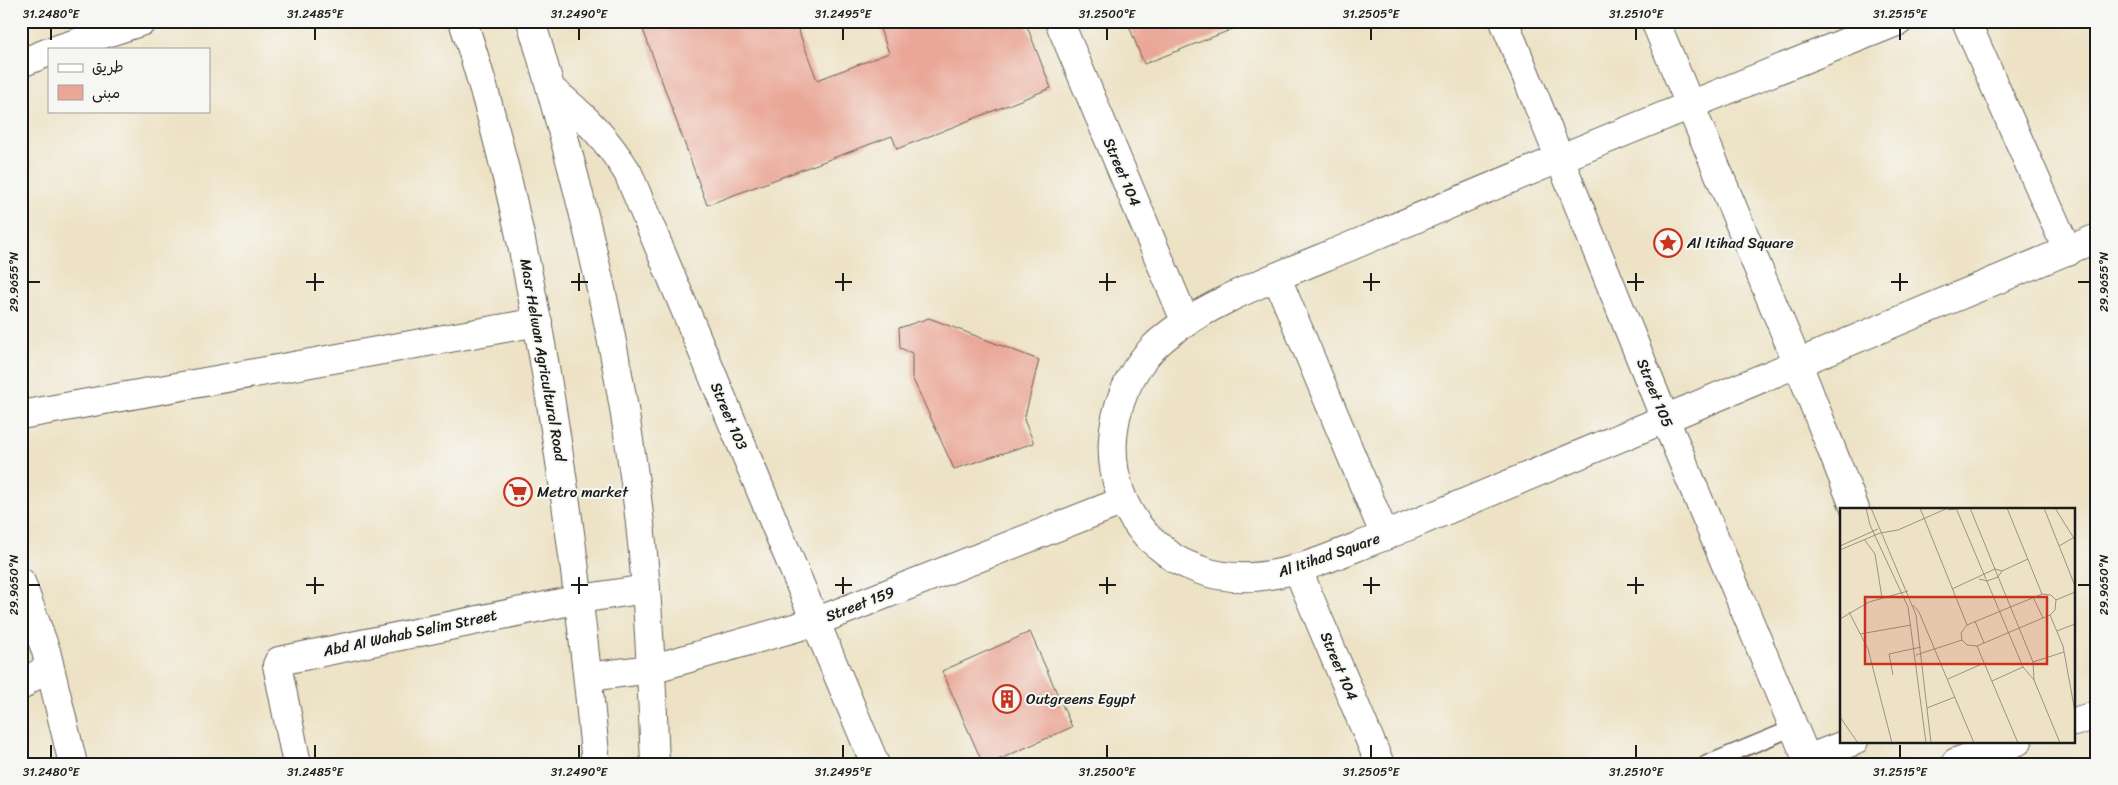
<svg xmlns="http://www.w3.org/2000/svg" width="2118" height="785" viewBox="0 0 2118 785" font-family="Sriracha,'Playpen Sans Arabic',sans-serif">
	<style>
		.building { fill: #eaa797 }
		.lines { fill: none; stroke-linecap: round; stroke-linejoin: round }
		.lane-casing { stroke: #656157; stroke-width: 18 }
		.street-casing { stroke: #656157; stroke-width: 30 }
		.secondary-casing { stroke: #656157; stroke-width: 30 }
		.lane { stroke: #fff; stroke-width: 15 }
		.street { stroke: #fff; stroke-width: 28 }
		.secondary { stroke: #fff; stroke-width: 28 }
		.ticks { fill: none; stroke: #1c1c1c; stroke-width: 2 }
		.labels { text-anchor: middle; stroke-width: 4; stroke-linejoin: round; paint-order: stroke }
		.street-label { font-size: 15px; fill: #1c1c1c; stroke: #f6f6f2 }
		.poi-label { font-size: 15px; fill: #1c1c1c; stroke: #f6f6f2; text-anchor: start }
		.inset-road { fill: none; stroke: #999381; stroke-width: 1 }
		.view { fill: #c8321e; fill-opacity: 0.15; stroke: #c8321e; stroke-width: 2.5 }
		.inset-edge { fill: none; stroke: #1c1c1c; stroke-width: 2.5 }
		.neatline { fill: none; stroke: #1c1c1c; stroke-width: 2 }
		.ticks-label { font-size: 12px; text-anchor: middle; fill: #1c1c1c }
	</style>
	<rect width="100%" height="100%" fill="#f6f6f2"/>
	<filter id="ink" filterUnits="userSpaceOnUse"><feTurbulence type="fractalNoise" baseFrequency=".02" numOctaves="2"/><feDisplacementMap in="SourceGraphic" scale="10" xChannelSelector="R" yChannelSelector="G"/><feConvolveMatrix kernelMatrix="1 2 1 2 8 2 1 2 1" color-interpolation-filters="sRGB"/></filter>
	<filter id="wash" filterUnits="userSpaceOnUse"><feTurbulence type="fractalNoise" baseFrequency=".0096" numOctaves="4" result="noise"/><feDisplacementMap in="SourceGraphic" scale="20" xChannelSelector="R" yChannelSelector="G"/><feGaussianBlur stdDeviation="1.12" result="paint"/><feColorMatrix in="noise" values="0 0 0 0 0 0 0 0 0 0 0 0 0 0 0 0 0 1.4 0 .05"/><feComposite in="paint" operator="in"/></filter>
	<g filter="url(#wash)">
		<rect width="100%" height="100%" fill="#ede2c5"/>
		<g id="blocks">
			<!-- building -->
			<path class="building" d="M640 21H795L817 80 889 53 877 21H1025L1051 88 897 149 892 136 707 205Z
				M1127 21H1248V23L1144 64Z
				M929 318 1039 360 1024 420 1034 443 954 469 912 377V353L900 348 899 328Z
				M1030 632 1072 727 989 764H983L942 671Z"/>
		</g>
	</g>
	<g filter="url(#ink)">
		<use href="#blocks" fill-opacity="0" stroke="#656157" stroke-width="1"/>
		<g class="lines">
			<defs>
				<path id="lane" d="M1706 764 1793 728"/>
				<path id="street" d="M1059 21 1186 323
					M1504 21 1665 419 1809 764
					M1655 21 1798 364 1855 509
					M1966 21 2068 252
					M58 49 143 21
					M21 63 49 52
					M552 90C583 114 608 140 628 173L875 764
					M1277 278 1385 536
					M21 415 538 322
					M1297 568 1380 764
					M21 582 46 651 73 764
					M21 686 29 679 50 668
					M2074 722 2097 715
					M1807 759 1854 741
					M1956 762 2018 741
					M297 764 277 665 279 661 580 599 646 589"/>
				<path id="secondary" d="M463 21C510 165 538 313 560 462 575 563 587 663 596 764
					M531 21C574 166 611 311 632 461 647 561 651 663 655 764
					M1899 21C1719 93 1541 165 1363 241 1303 267 1196 303 1152 349 1104 400 1097 483 1147 536 1154 543 1163 549 1171 556 1180 563 1190 566 1200 570 1262 593 1327 557 1385 536L2097 238
					M588 677 651 669 815 622 1123 501"/>
			</defs>
			<!-- lane casing -->
			<use href="#lane" class="lane-casing"/>
			<!-- street casing -->
			<use href="#street" class="street-casing"/>
			<!-- secondary casing -->
			<use href="#secondary" class="secondary-casing"/>
			<!-- lane -->
			<use href="#lane" class="lane"/>
			<!-- street -->
			<use href="#street" class="street"/>
			<!-- secondary -->
			<use href="#secondary" class="secondary"/>
		</g>
	</g>
	<!-- ticks -->
	<path class="ticks" d="M51 28V40M315 28V40M579 28V40M843 28V40M1107 28V40M1371 28V40M1636 28V40M1900 28V40M315 273V291M579 273V291M843 273V291M1107 273V291M1371 273V291M1636 273V291M1900 273V291M28 282H40M306 282H324M571 282H588M835 282H852M1099 282H1116M1363 282H1380M1627 282H1644M1891 282H1908M2078 282H2090M315 577V594M579 577V594M843 577V594M1107 577V594M1371 577V594M1636 577V594M28 585H40M306 585H324M571 585H588M835 585H852M1099 585H1116M1363 585H1380M1627 585H1644M2078 585H2090M51 745V758M315 745V758M579 745V758M843 745V758M1107 745V758M1371 745V758M1636 745V758M1900 745V758"/>
	<!-- icons -->
	<defs>
		<symbol id="sight-ring" viewBox="-11 -11 22 22"><circle r="9.5" fill="#f6f6f2" stroke="#c8321e" stroke-width="1.5"/><path d="M0-6L1.8-2.2L6-1.7L2.9 1.2L3.7 5.4L0 3.3L-3.7 5.4L-2.9 1.2L-6-1.7L-1.8-2.2Z" fill="#c8321e"/></symbol>
		<symbol id="supermarket-ring" viewBox="-11 -11 22 22"><circle r="9.5" fill="#f6f6f2" stroke="#c8321e" stroke-width="1.5"/><path d="M-6-5.5h2.5l.6 2H6L4.5 2H-2.5L-4.4-4H-6ZM-1.5 3.2a1.3 1.3 0 1 0 .1 0ZM3 3.2a1.3 1.3 0 1 0 .1 0Z" fill="#c8321e"/></symbol>
		<symbol id="building-ring" viewBox="-11 -11 22 22"><circle r="9.5" fill="#f6f6f2" stroke="#c8321e" stroke-width="1.5"/><path d="M-4-6H4V6H1V3H-1V6H-4ZM-2.5-4.3h1.7v1.8h-1.7ZM.8-4.3h1.7v1.8H.8ZM-2.5-1h1.7V.8h-1.7ZM.8-1h1.7V.8H.8Z" fill="#c8321e"/></symbol>
	</defs>
	<g fill-rule="evenodd">
		<use href="#sight-ring" x="1652" y="227" width="32" height="32"/>
		<use href="#supermarket-ring" x="502" y="476" width="32" height="32"/>
		<use href="#building-ring" x="991" y="683" width="32" height="32"/>
	</g>
	<g class="labels">
		<!-- street labels -->
		<g class="street-label">
			<text transform="translate(1122 172) rotate(67)" y="5">Street 104</text>
			<text transform="translate(543 360) rotate(80)" y="5">Masr Helwan Agricultural Road</text>
			<text transform="translate(1655 393) rotate(68)" y="5">Street 105</text>
			<text transform="translate(729 416) rotate(67)" y="5">Street 103</text>
			<text transform="translate(1329 555) rotate(-19)" y="5">Al Itihad Square</text>
			<text transform="translate(860 604) rotate(-21)" y="5">Street 159</text>
			<text transform="translate(410 633) rotate(-12)" y="5">Abd Al Wahab Selim Street</text>
			<text transform="translate(1339 666) rotate(67)" y="5">Street 104</text>
		</g>
		<!-- poi labels -->
		<g class="poi-label">
			<text x="1687" y="248">Al Itihad Square</text>
			<text x="537" y="497">Metro market</text>
			<text x="1026" y="704">Outgreens Egypt</text>
		</g>
	</g>
	<!-- overview -->
	<g transform="translate(1840 508)">
		<rect width="235" height="235" fill="#ede2c5"/>
		<path class="inset-road" d="M26 0 30 17 68 99 86 235M31 0 76 107 91 235M80 0 127 117M116 0 183 159 194 172 220 235M130 0 193 154 194 172M167 0 202 86M204 0 235 78M215 0 235 32M108 2 124 0M24 31 35 46 42 90M0 38 38 21M219 38 233 30M0 42 40 25 58 22 108 0M139 71 147 73 158 69 162 63 188 51M112 81 155 61 162 63M202 86 211 87 216 92 215 102 210 107 137 138 127 137 122 132 121 125 127 117ZM193 89 203 110M216 92 235 84M73 97 79 104 134 235M9 104 28 141 52 235M210 107 223 138 235 204M0 111 29 94 68 83M135 113 144 135M217 123 235 116M20 126 71 117M137 138 178 235M76 147 122 132M193 154 224 144M53 167 49 146 81 139M108 171 144 155M152 173 183 159M87 200 115 189M0 209 18 235"/>
		<path class="view" d="M25 89H207V156H25Z"/>
		<rect width="235" height="235" class="inset-edge"/>
	</g>
	<!-- margin -->
	<rect width="2118" height="785" fill="none" stroke="#f6f6f2" stroke-width="55"/>
	<!-- legend -->
	<rect x="48" y="48" width="162" height="65" fill="#f6f6f2" stroke="#9f9f9c"/>
	<rect x="58" y="64" width="25" height="8" fill="#ffffff" stroke="#9f9f9c"/>
	<text x="92" y="72" font-size="15" fill="#1c1c1c">طريق</text>
	<rect x="58" y="85" width="25" height="15" fill="#eaa797" stroke="#9f9f9c"/>
	<text x="92" y="98" font-size="15" fill="#1c1c1c">مبنى</text>
	<rect x="28" y="28" width="2062" height="730" class="neatline"/>
	<g class="ticks-label">
		<text x="51" y="18">31.2480°E</text>
		<text x="315" y="18">31.2485°E</text>
		<text x="579" y="18">31.2490°E</text>
		<text x="843" y="18">31.2495°E</text>
		<text x="1107" y="18">31.2500°E</text>
		<text x="1371" y="18">31.2505°E</text>
		<text x="1636" y="18">31.2510°E</text>
		<text x="1900" y="18">31.2515°E</text>
		<text transform="translate(14 282) rotate(-90)" y="4">29.9655°N</text>
		<text transform="translate(2104 282) rotate(-90)" y="4">29.9655°N</text>
		<text transform="translate(14 585) rotate(-90)" y="4">29.9650°N</text>
		<text transform="translate(2104 585) rotate(-90)" y="4">29.9650°N</text>
		<text x="51" y="776">31.2480°E</text>
		<text x="315" y="776">31.2485°E</text>
		<text x="579" y="776">31.2490°E</text>
		<text x="843" y="776">31.2495°E</text>
		<text x="1107" y="776">31.2500°E</text>
		<text x="1371" y="776">31.2505°E</text>
		<text x="1636" y="776">31.2510°E</text>
		<text x="1900" y="776">31.2515°E</text>
	</g>
</svg>
